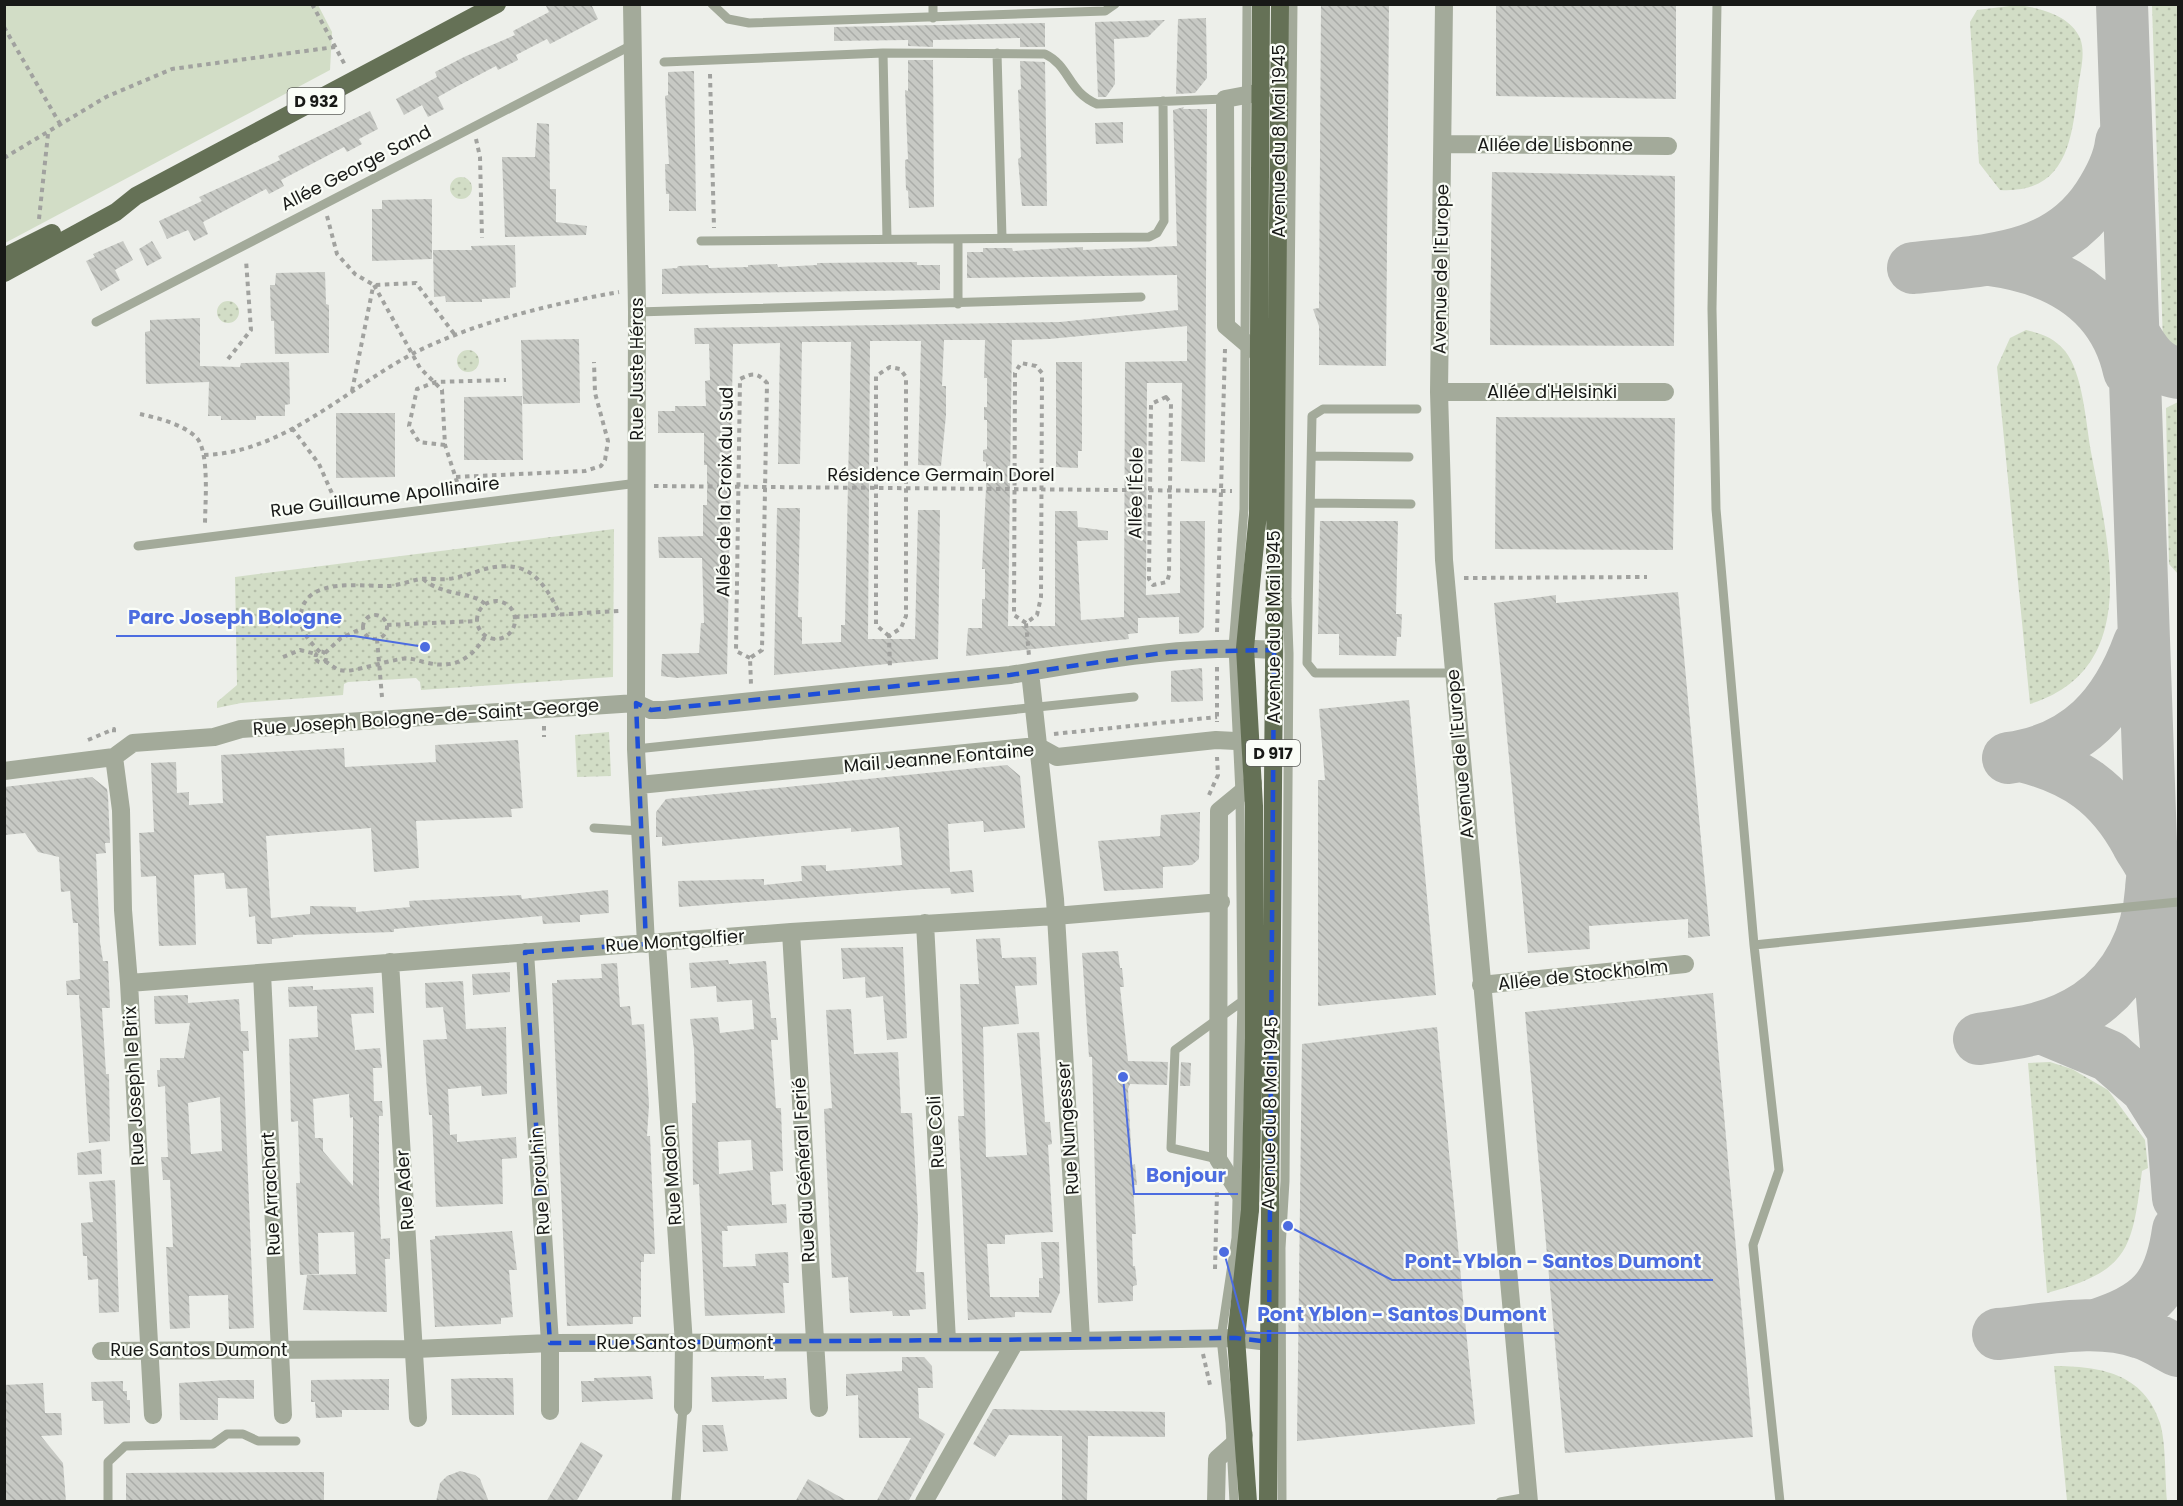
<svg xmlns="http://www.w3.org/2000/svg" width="2183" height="1506" viewBox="0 0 2183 1506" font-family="Poppins,sans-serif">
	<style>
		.green { fill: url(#green-dots) }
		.pitch { fill: #d2ddc6 }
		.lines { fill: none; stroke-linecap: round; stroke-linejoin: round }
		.taxiway { stroke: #b6b8b4; stroke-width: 52 }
		.building { fill: url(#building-back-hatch); fill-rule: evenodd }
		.path { stroke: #a1a29f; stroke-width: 4; stroke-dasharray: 4.5 4.5; stroke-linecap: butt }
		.lane { stroke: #a3aa9a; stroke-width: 9 }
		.street { stroke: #a3aa9a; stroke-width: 18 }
		.primary { stroke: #657156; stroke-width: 18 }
		.marked { fill: none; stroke: #1d4ed8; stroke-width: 4.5; stroke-dasharray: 12 8; stroke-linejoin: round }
		.labels { text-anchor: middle; stroke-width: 4.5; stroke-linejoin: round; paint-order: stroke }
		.shield { fill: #fafdf7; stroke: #5c5d5a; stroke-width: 1.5 }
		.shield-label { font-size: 16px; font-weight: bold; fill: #181917 }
		.street-label { font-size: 18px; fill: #181917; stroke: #fafdf7 }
		.leader { fill: none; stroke: #4c6ce0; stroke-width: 2 }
		.callout-dot { fill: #4c6ce0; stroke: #fafdf7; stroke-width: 2 }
		.callout-label { font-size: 20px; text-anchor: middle; font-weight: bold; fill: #4c6ce0; stroke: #fafdf7; stroke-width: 4.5; stroke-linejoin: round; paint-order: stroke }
	</style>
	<defs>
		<pattern id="green-dots" width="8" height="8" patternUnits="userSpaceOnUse" patternTransform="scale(1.5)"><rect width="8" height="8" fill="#d2ddc6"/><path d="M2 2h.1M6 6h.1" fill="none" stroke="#b4bda9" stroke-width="1.8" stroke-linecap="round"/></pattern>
		<pattern id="building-back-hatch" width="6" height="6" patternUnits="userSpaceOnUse" patternTransform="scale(1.5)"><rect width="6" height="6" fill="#c7c9c4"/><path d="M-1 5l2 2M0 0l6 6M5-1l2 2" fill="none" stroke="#aaaca8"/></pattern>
	</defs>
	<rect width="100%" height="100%" fill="#edefea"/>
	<!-- green -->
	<path class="green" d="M2018 5C2040 8 2070 15 2080 38 2086 53 2080 73 2078 88 2072 139 2067 194 2000 190L1979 163 1970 22 1977 10Z
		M2152 5H2178V356L2163 343Z
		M450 188a11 11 0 1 1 22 0a11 11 0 1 1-22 0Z
		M217 312a11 11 0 1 1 22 0a11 11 0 1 1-22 0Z
		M2026 330C2043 334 2054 338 2065 351 2083 373 2086 424 2091 452 2107 540 2145 668 2030 704L1997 367 2010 338Z
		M457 361a11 11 0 1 1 22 0a11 11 0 1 1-22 0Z
		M2178 402V574L2169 564 2166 408Z
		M614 529 613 677 421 690 420 682 416 678 348 682 344 684 343 695 241 703 217 708V702L237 685 235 577Z
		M609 732 611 776 577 777 575 735Z
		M2050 1062 2072 1069 2108 1090 2145 1140 2148 1168 2142 1171C2132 1250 2129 1271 2047 1293L2028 1063Z
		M2054 1366C2099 1366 2144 1373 2160 1423 2166 1442 2165 1480 2167 1501H2067Z"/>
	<!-- pitch -->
	<path class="pitch" d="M5 4 318 5 332 32 330 70 5 243Z"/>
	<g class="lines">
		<!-- taxiway -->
		<path class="taxiway" d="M2122 4 2152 871 2178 1198
			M1990 260C2057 269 2114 300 2129 371
			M1913 268C1983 260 2055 262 2098 197 2109 180 2119 162 2121 142
			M2133 332C2144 352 2155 369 2178 373
			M2008 758C2078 749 2116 706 2139 643
			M2044 1029 2109 1056 2146 1088 2173 1131
			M1979 1039C2019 1033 2053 1029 2088 1006 2127 980 2148 935 2151 890 2151 884 2153 877 2152 871 2150 862 2141 851 2137 843 2110 793 2075 769 2021 756
			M2096 1325C2150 1308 2170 1288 2178 1230
			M1998 1334C2043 1330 2097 1317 2141 1333 2154 1337 2166 1345 2178 1351"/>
	</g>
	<!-- building -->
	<path class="building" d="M545 4H591L598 19 550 44 547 39 516 55 518 60 498 70 496 66 456 87 438 97 444 109 428 117 422 105 404 115 396 99 437 77 435 72 464 57 515 35 513 31 549 12Z
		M1321 4H1389L1386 366 1319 365V326L1313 309 1319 308Z
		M1496 4H1676V99L1496 96Z
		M1206 18 1207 78 1195 93 1176 94 1178 19Z
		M1165 20 1148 37 1114 39 1115 84 1106 97H1098L1095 22Z
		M1045 23V47H1020V38L933 40V47L908 46V40L834 41V27Z
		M908 60H933L934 207 909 208 908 191 906 190 905 160 908 159 905 90 908 91Z
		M1020 61 1045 62 1047 206H1022L1018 159 1021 157 1018 90 1021 89Z
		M694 71 696 211H669V194H666L665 164H669L665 96 668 95V72Z
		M1184 107 1183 109H1207L1205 462 1181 461 1182 383H1147L1146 595 1180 593V521H1205L1204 627 1198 633 1179 634V617L1138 618V633L1128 634 1129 639 966 656 968 628H982V599H985V569H982L986 488V462L983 461V450L987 449V420H984V407H987V378H984L985 340H944L942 386H946V415L941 466 918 465 921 341H870L868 639H915L918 510H940L938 659 774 675 777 508H800L798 617H802V644L841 642V625H845L851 342H802L800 464H778L780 343 733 344 727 674 677 678 661 676 662 654 699 653 701 623H704L702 558H659L658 537 703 536V505H707V465H704V433H658V411H675V406H706L705 381 710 380 709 344H695L694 328 1060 322 1178 310 1177 275 967 278V252H983V248H1012L1013 251 1083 247V250L1177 246 1173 110ZM1187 326V361L1125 362 1124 617 1081 620 1077 541 1108 540V531L1078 527 1077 511H1055V626H1008L1012 340 1049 339Z
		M370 111 378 129 359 139 362 144 347 152 344 147 281 180 284 186 269 194 266 189 203 222 208 234 194 241 188 230 167 239 159 221 202 201 199 197 280 160 278 156Z
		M1123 122V143L1096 144 1095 123Z
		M537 123 549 124 550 189H556V222L587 226 586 235 505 237 502 157H535Z
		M1492 172 1675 176 1674 346 1490 345Z
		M432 199V259L372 261V209H382V200Z
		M123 241 133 260 115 270 120 280 101 291 86 261 95 257 93 254Z
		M152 241 162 258 147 266 139 249Z
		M515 245 516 287 510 288V298L482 299V302H446L445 296 434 297 433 250H472L471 246Z
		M917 262V265H940V290L662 294V269L677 268 678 266 708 265 709 268 748 267V265L777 264 778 267 817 265V263Z
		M325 272 326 304 329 305V353L275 354 274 321H271L270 285H275L276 273Z
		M200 318V366L240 367 241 363 289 362 290 404 285 405V416H256V420H221V416H208L209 382 146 384 145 332 150 331V320Z
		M579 339 580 403 523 404 521 340Z
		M1056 362H1082V451H1078V468L1056 467Z
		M522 396 523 460H464V397Z
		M336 413H395V477L336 478Z
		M1496 417 1675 418 1673 550 1495 549Z
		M1320 521H1398L1396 614H1402L1401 637H1397L1396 656 1339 655V634H1318Z
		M1678 592 1710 936 1688 938V919L1589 926 1590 949 1528 953 1494 603 1556 595V603Z
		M1202 668 1203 701 1171 702V671Z
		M1409 700 1436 995 1318 1006V780H1325L1319 709Z
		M518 740 523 808 511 809 512 817 416 821 419 868 374 872 371 828 266 836 271 918 310 914V906L356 907V912L410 907 409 901 521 895 522 899 608 890 609 913 580 915V922L543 924 542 916 394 929V932L293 935V937L272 939V944H257L255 916 249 917 247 888 226 889 224 873 194 875 196 945 159 946 156 876 141 877 139 833 154 832 151 763 176 762 177 793 189 792V805L223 803 221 755 344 748 345 767 436 762 435 745Z
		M1007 765 1020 776 1025 828 984 832 983 821 948 824 950 872 972 870 974 892 951 894 950 888 923 889 679 907 678 881 764 879V885L802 881 801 866 826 865V871L902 865 899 827 851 832V828L662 846V837H656V812L666 799Z
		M92 777 107 789 108 796 110 843H105L106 853 96 854 100 942 103 961H108L110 1008H102L106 1074H109L110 1141 89 1143 79 995H67L66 981 80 979 78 923H73L70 891 61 892 59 857 38 852 25 833 4 835V787Z
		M1200 812 1199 859 1192 865 1163 867V888L1104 891 1098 841 1160 836 1161 815Z
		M1000 938 1002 958 1036 957 1037 985 1015 986 1019 1024 983 1027 986 1157 1027 1155 1017 1033 1039 1032 1045 1122H1050L1052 1144 1048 1145 1053 1232 1005 1235V1244H987L990 1297H1039V1278H1043L1041 1242H1059L1060 1292 1051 1313 1015 1312V1317L968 1320 958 1116H964L960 984H979L976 939Z
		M903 947 907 1038 887 1040 883 996 866 998 865 977 843 979 841 948Z
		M1118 951 1120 968H1122L1124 987H1120L1128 1061 1168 1062 1167 1085 1130 1084 1128 1089 1132 1165 1135 1164 1137 1185H1133L1136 1234H1132L1133 1266H1135L1137 1285 1133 1286V1301L1098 1303 1092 1057H1089L1082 953Z
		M728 960 729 964 766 961 771 1018H776L778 1040H771L776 1108H781L783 1171 770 1172 772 1205 786 1204 787 1223 727 1226 728 1231H722L723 1267 756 1266 755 1254 788 1252 789 1283H783L785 1313 705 1316 699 1184 693 1185 692 1103H696L694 1049 690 1019 718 1017 720 1033 754 1029 752 1000 717 1002 716 986 691 988 689 963ZM751 1140 753 1170 719 1174 718 1142Z
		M617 963 620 1007 630 1006 632 1025 644 1024 649 1105 647 1136H650L655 1254H644V1262H641V1317H633V1324L567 1326 552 983H557V980L602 978 601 964Z
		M510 972V992L473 995 472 974Z
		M463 981 466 1029 506 1027 507 1094 482 1096 481 1086 448 1089 450 1135 457 1134V1142L516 1137 517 1158 502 1159 503 1204 436 1207 432 1115H429L423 1040 447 1039 443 1007 426 1008 425 983Z
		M313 986V990L373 987 374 1013 351 1014 355 1050 380 1048 382 1068H373L374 1101H382L383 1116H379V1198L381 1239 390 1238V1259H385L387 1312 303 1310 307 1275 356 1274 354 1232 318 1233 319 1274 300 1275 296 1183H300L298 1121 291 1122 289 1039 318 1037 317 1006 289 1007 288 987ZM349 1094 350 1118 353 1117V1186L323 1151V1138H315L313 1099Z
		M1713 993 1753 1437 1565 1453 1525 1012Z
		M188 995V1003L239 999 241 1031H248L249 1051H243L254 1328 229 1329 228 1295 189 1296 190 1328 170 1329 166 1247H173L170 1180H163L161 1157H168L165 1086 158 1087 157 1070H160V1058H184L190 1023 155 1024 154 996ZM220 1097 222 1151 191 1154 188 1103Z
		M851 1009 854 1054 898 1052 901 1113H912L918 1218 916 1272H924L926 1309 909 1310 910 1316H893L892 1311 850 1313 848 1277 832 1278 824 1109 832 1108 826 1010Z
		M1437 1027 1475 1424 1297 1441 1302 1044Z
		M1181 1062 1191 1063 1190 1086H1180Z
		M101 1149 102 1174 78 1175 77 1153Z
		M115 1180 119 1312 99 1313 98 1279 88 1280 87 1256H83L81 1223 93 1222 89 1182Z
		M512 1231 517 1270H509L513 1317 501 1318V1324L435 1327 430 1240 435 1239V1236Z
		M902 1357H924L932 1366 933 1388H918L919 1418 945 1434 908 1502H876L911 1438H859L858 1395 846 1396V1374L902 1371Z
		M651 1376 653 1399 582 1402 581 1381H594V1378Z
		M740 1376H764V1379L786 1378 787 1399 712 1402 711 1377Z
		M473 1378H513L514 1415H452L451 1379Z
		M389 1379V1410H342V1417L316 1418 315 1402H311V1380Z
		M228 1380H254V1399L218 1398V1420H180L179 1383Z
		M123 1381V1391H127V1400H130V1423L104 1424 103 1401H92L91 1382Z
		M43 1383 45 1413H61L62 1435 41 1436 63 1463 66 1502H4V1385Z
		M993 1409 1165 1412V1437L1088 1436 1087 1502H1062V1436L1009 1435 995 1457 973 1444Z
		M702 1425H723L728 1451 703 1452Z
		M581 1442 603 1455 576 1502H546Z
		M460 1471 475 1475 480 1479 489 1502H436L440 1483 447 1476Z
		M324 1472V1502H126V1473Z
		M808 1479 849 1502H795Z"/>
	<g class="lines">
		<!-- path -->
		<path class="path" d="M312 4 345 65
			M4 27 60 124
			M710 74 714 228
			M476 139 480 157 482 238
			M4 158 106 97 172 69 335 47
			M327 216 337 254 355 274 374 285 416 283 455 335
			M39 219 48 134
			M374 285 420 368 442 390 445 445 461 494
			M228 359 251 330 246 260
			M352 391 373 287
			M1166 397 1171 403 1169 575 1167 582 1153 585 1149 579 1151 404Z
			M140 414C158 418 182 424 196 437 210 451 205 504 205 524
			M292 428 319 464 338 507
			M445 445 419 442 409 426 417 389 436 382 506 380
			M204 455C284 453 347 388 414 353 476 322 551 304 619 292
			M456 477 585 471 601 466 605 460 608 441 595 393 594 362
			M654 486 1232 491
			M1464 578 1647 577
			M423 579C444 597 472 591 485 604
			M477 620a19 19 0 1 1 38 0a19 19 0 1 1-38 0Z
			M363 627a12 12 0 1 1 24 0a12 12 0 1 1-24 0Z
			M515 617 619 611
			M1026 623 1014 615 1015 373 1021 363 1036 366 1042 373 1041 597 1037 615 1026 623 1029 656
			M387 625 477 621
			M1217 632 1225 349
			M889 636 876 625V376L890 367 900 369 906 377V616L901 628 889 636 890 669
			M377 639 382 697
			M315.5 657a5.5 5.5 0 1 1 11 0a5.5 5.5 0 1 1-11 0Z
			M320 652C309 641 298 629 301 613 307 576 363 587 389 586 400 585 410 581 420 579 429 578 439 580 448 579 473 576 492 561 519 568 539 573 552 597 560 615
			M325 653 341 638 363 628
			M283 657 300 650 316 654
			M750 658 736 651 740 379C753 373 757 372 767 383L762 650 750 658 751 685
			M325 661 338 670 346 671C364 669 382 662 401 659 411 657 418 661 428 663 456 669 472 658 486 635
			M1217 667V722
			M544 726V737
			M1054 734 1217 717
			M88 740 114 729V736
			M1209 795 1218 775 1217 757
			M1215 1269 1217 1192
			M1203 1354 1210 1385"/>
		<!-- lane -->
		<path class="lane" d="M712 4 728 19 749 23 1105 11 1115 4
			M1717 4 1712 309 1716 509 1754 945 1779 1170 1753 1245 1780 1502
			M933 18V4
			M883 53 887 239
			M997 53 1002 238
			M664 62 883 53 1045 54C1070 66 1068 92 1097 104L1225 99
			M958 239V304
			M701 241 1149 237 1157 233 1164 221 1163 101
			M637 312 1141 297
			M96 322 632 45
			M1417 409H1323L1312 416 1307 663 1315 673H1453
			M1312 456 1409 457
			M1311 503 1411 504
			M138 546 638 483
			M636 749 1134 697
			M594 828 641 831
			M1754 945 2178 902
			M1218 1159 1171 1148 1175 1050 1244 1000
			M108 1502V1462L125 1446 213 1444 227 1434H243L258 1441H296
			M676 1502 683 1407
			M1234 1502 1230 1423 1221 1338 1236 1238 1242 1001 1240 793 1233 647 1244 509 1247 4
			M1282 1502 1281 1248 1285 1181 1289 654 1287 599 1293 4
			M1500 1502 1528 1497"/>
		<!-- street -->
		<path class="street" d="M632 4 637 312 636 703 651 710H664L1010 675C1097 661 1185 644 1274 650
			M1444 4 1439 392 1444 560 1529 1502
			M1443 144 1668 146
			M1260 355 1226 326 1225 99 1262 92
			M1439 392H1665
			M1030 672 1055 899 1081 1340
			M114 757 133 743 214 737 241 729 636 703V749L646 944
			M114 757 121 810 123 910 129 983 153 1415
			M4 771 114 757
			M639 785 1037 746 1057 757 1216 740 1236 741
			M925 923 947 1341
			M791 932 819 1408
			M657 943 684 1344 683 1407
			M525 952 550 1343V1411
			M390 962 418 1418
			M262 973 283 1415
			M129 983 791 932 1055 916 1221 902
			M1481 985 1685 964
			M1250 1210 1218 1159 1219 811 1253 783
			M101 1351 416 1349 550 1343 1015 1342 1236 1338 1269 1342
			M924 1502 1015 1342
			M1216 1502 1217 1459 1244 1435"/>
		<!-- primary -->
		<path class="primary" d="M4 257 52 233
			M4 273 116 212 136 196 497 4
			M1248 1502 1236 1338 1250 1210 1254 1038V806L1245 648 1258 513 1261 4
			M1268 1502C1268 1002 1278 504 1280 4"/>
	</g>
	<!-- marked area -->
	<path class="marked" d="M1274 650 1269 1342 1236 1338 550 1343 525 952 646 944 636 703 651 710 1010 675 1169 652Z"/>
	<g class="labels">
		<!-- shield labels -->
		<g class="shield">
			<rect x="287.5" y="88" width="57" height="26" rx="4.5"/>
			<rect x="1246" y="740" width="54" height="26" rx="4.5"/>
		</g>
		<g class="shield-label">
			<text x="316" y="107">D 932</text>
			<text x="1273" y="759">D 917</text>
		</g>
		<!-- street labels -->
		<g class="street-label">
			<text transform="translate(1279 141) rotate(-90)" y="6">Avenue du 8 Mai 1945</text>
			<text x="1555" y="151">Allée de Lisbonne</text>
			<text transform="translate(356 168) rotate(-27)" y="6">Allée George Sand</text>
			<text transform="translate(1441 269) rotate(-89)" y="6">Avenue de l'Europe</text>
			<text transform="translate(637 369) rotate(-90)" y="6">Rue Juste Héras</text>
			<text x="1552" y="398">Allée d'Helsinki</text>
			<text x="941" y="481">Résidence Germain Dorel</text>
			<text transform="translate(725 492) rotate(-89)" y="6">Allée de la Croix du Sud</text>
			<text transform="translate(1136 493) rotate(-89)" y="6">Allée l'Éole</text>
			<text transform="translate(385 497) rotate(-7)" y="6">Rue Guillaume Apollinaire</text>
			<text transform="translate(1274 627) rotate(-90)" y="6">Avenue du 8 Mai 1945</text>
			<text transform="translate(426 717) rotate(-4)" y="6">Rue Joseph Bologne-de-Saint-George</text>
			<text transform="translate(1460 754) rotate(-95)" y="6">Avenue de l'Europe</text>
			<text transform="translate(939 758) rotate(-5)" y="6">Mail Jeanne Fontaine</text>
			<text transform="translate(675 941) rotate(-4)" y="6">Rue Montgolfier</text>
			<text transform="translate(1583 975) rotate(-6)" y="6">Allée de Stockholm</text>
			<text transform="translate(134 1086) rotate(-93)" y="6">Rue Joseph le Brix</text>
			<text transform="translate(1270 1113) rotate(-89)" y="6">Avenue du 8 Mai 1945</text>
			<text transform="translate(1068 1128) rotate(-94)" y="6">Rue Nungesser</text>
			<text transform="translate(936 1132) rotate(-93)" y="6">Rue Coli</text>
			<text transform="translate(804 1170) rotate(-93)" y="6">Rue du Général Ferié</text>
			<text transform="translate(672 1175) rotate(-94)" y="6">Rue Madon</text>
			<text transform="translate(540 1181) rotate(-94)" y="6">Rue Drouhin</text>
			<text transform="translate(405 1190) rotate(-94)" y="6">Rue Ader</text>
			<text transform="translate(271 1194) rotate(-93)" y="6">Rue Arrachart</text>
			<text x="685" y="1349">Rue Santos Dumont</text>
			<text x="199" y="1356">Rue Santos Dumont</text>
		</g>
	</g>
	<!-- callouts -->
	<path class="leader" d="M425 647L354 636H116M1123 1077L1134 1194H1238M1288 1226L1392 1280H1713M1224 1252L1246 1333H1559"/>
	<g class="callout-dot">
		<circle cx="425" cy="647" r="6"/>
		<circle cx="1123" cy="1077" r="6"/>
		<circle cx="1288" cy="1226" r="6"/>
		<circle cx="1224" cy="1252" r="6"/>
	</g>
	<g class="callout-label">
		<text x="235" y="624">Parc Joseph Bologne</text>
		<text x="1186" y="1182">Bonjour</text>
		<text x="1553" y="1268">Pont-Yblon - Santos Dumont</text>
		<text x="1402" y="1321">Pont Yblon - Santos Dumont</text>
	</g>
	<!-- border -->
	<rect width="2183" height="1506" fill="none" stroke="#181917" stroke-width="12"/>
</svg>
